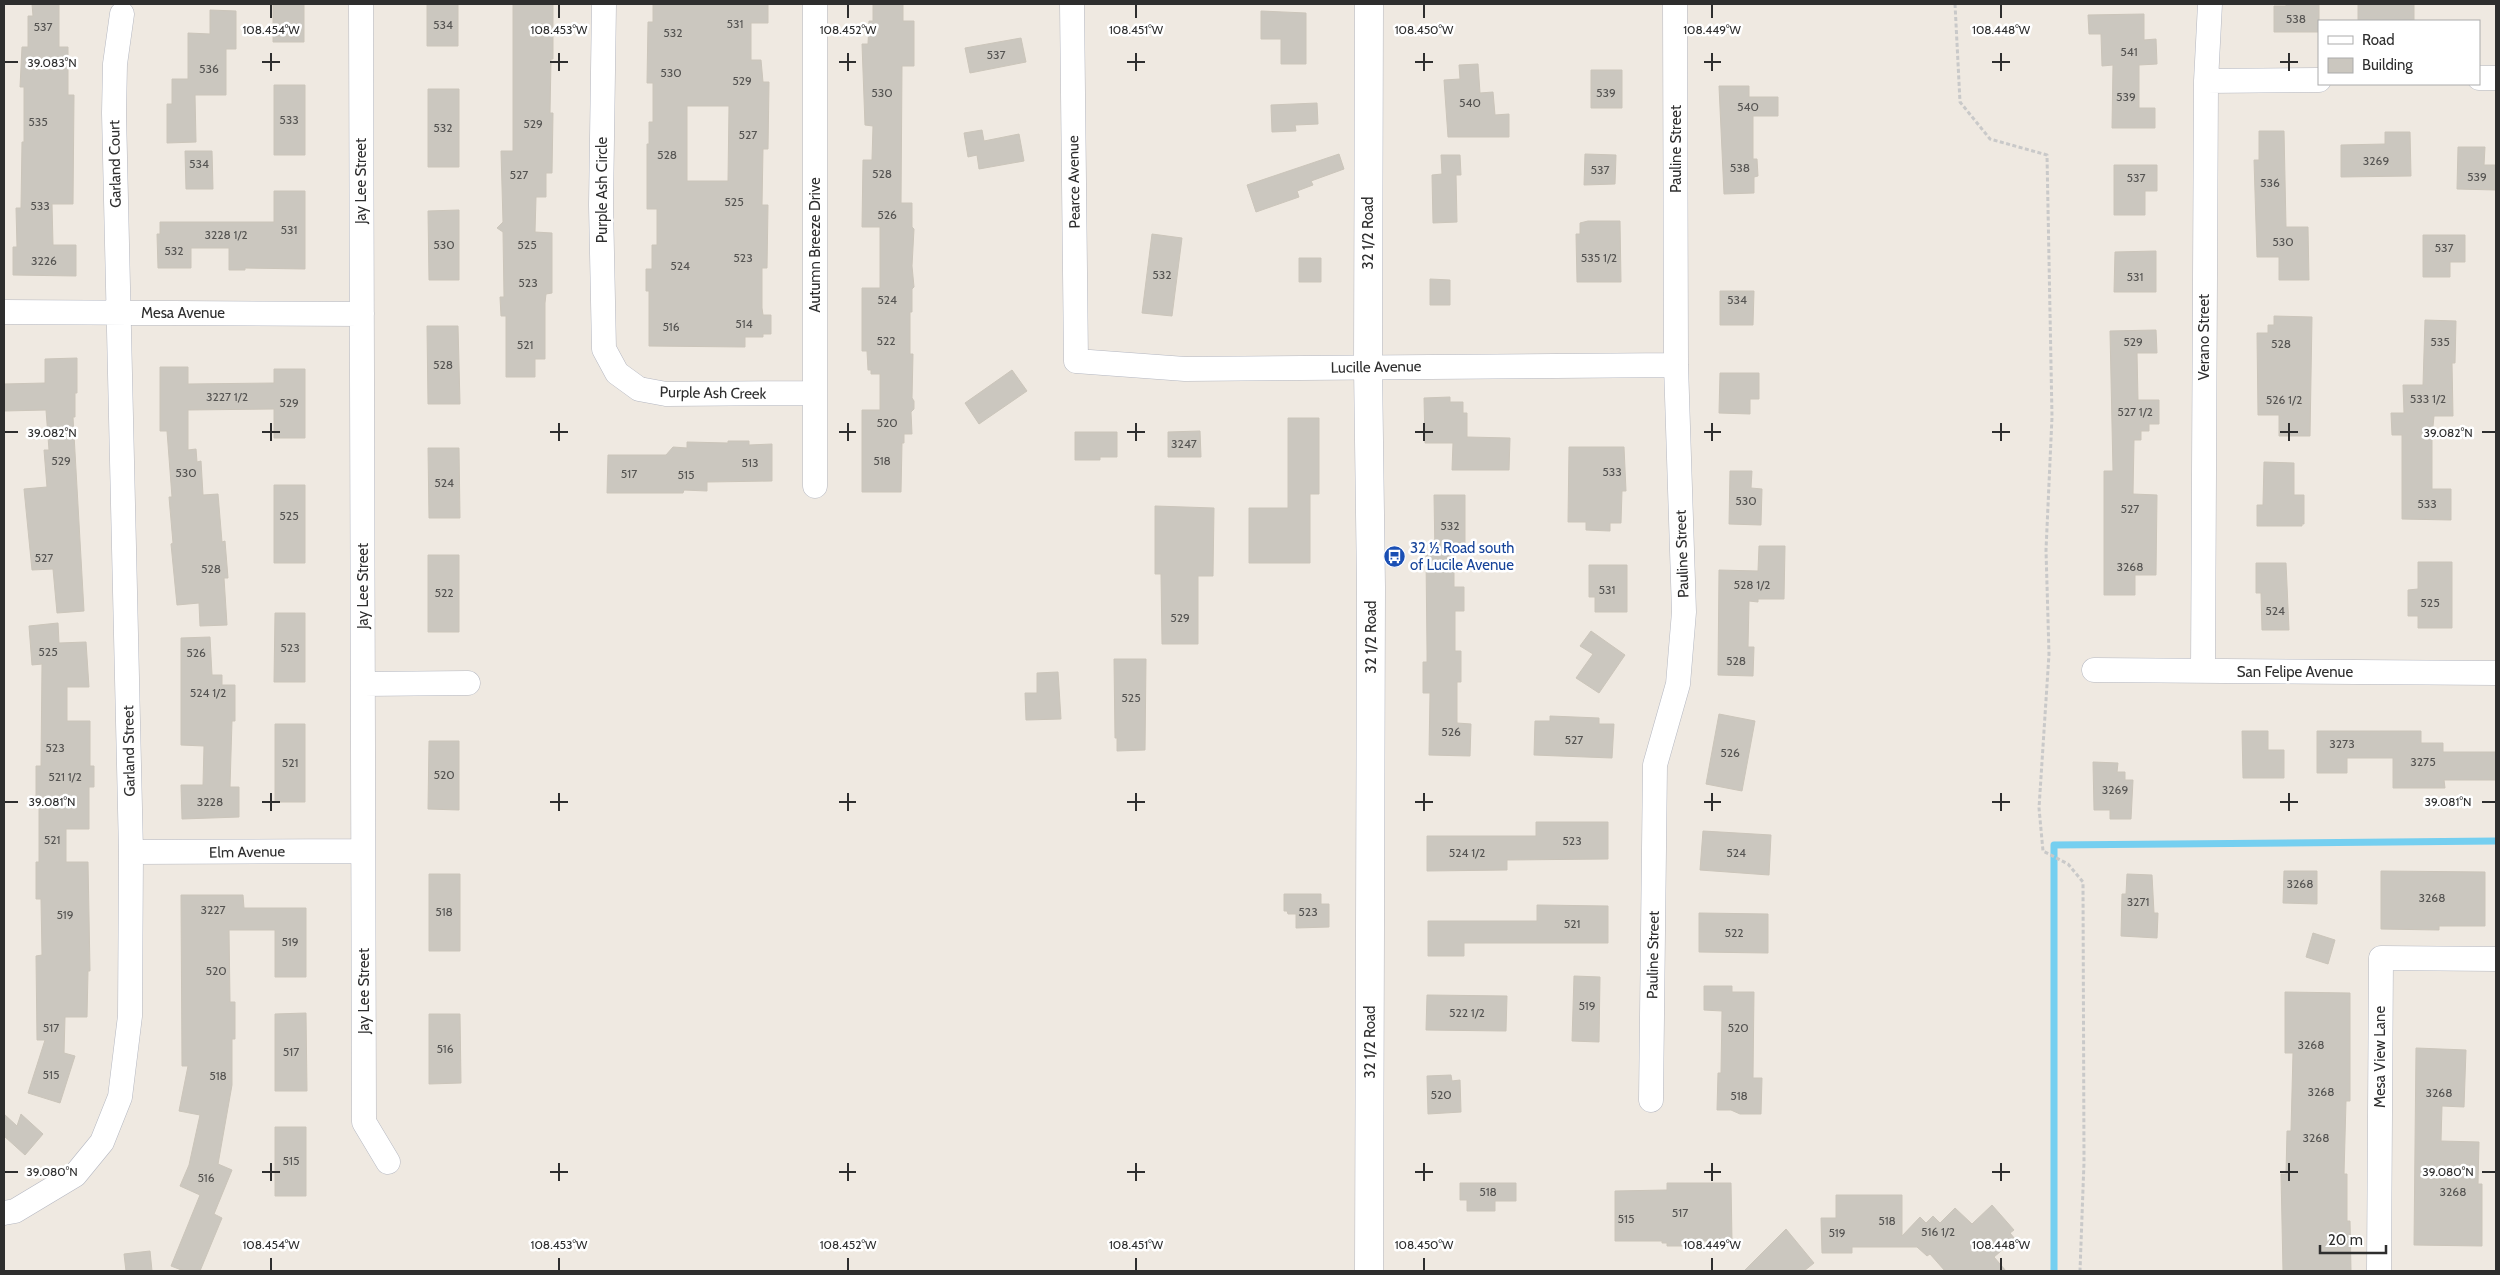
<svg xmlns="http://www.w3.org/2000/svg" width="2500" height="1275" viewBox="0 0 2500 1275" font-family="Cabin,sans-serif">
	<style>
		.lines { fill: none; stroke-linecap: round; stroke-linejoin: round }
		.stream { stroke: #75cff0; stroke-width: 7 }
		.building { fill: #cbc7bf; stroke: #cbc5ba; fill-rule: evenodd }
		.minor-casing { stroke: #b4b7c1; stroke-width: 25 }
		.tertiary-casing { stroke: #b4b7c1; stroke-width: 29 }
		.path { stroke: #c9c9c9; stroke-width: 3; stroke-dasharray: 4 2.5; stroke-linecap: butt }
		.minor { stroke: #fff; stroke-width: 24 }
		.tertiary { stroke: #fff; stroke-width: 28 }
		.ticks { fill: none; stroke: #2e2e2e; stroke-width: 2 }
		.labels { text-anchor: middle; stroke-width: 5; stroke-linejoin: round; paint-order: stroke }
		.number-label { font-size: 12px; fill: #555452 }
		.street-label { font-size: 15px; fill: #2e2e2e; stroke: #fff }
		.transit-label { font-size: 15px; fill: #164399; stroke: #fff; text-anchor: start }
		.ticks-label { font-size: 12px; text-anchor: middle; fill: #2e2e2e; stroke: #fff; stroke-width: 5; stroke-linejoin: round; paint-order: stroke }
	</style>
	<rect width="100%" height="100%" fill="#efe9e1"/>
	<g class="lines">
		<!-- stream -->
		<path class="stream" d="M2054 1271V845L2496 841"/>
	</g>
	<!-- building -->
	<path class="building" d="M32 4H59V47H68V95H74L73 204H52L53 245H76V276L13 275V247H17L16 208H21L22 142H24V87H20L22 47H28V16H33Z
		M273 4H304V42H273Z
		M427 4H458V46H427Z
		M513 4H553V59H551L550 113H553L552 173H546V197H536L535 232 552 233V293L546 294 545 303V359H535V377H506V316H501L500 297H504L503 232 497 228 503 222 501 151H513Z
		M653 4H768V23H751V60H761L763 82H769L768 149H763L762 205H768L767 268H762V308L763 315H771V334H763V337H745V347L649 346V291H646V269H652V245H657V209H647V144H649V122H653V83H647L648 22H653ZM687 106H729L728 181H687Z
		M873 4H903V21H914V66H902L901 203H912V227L914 229 912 266 914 287 912 289V312H910V354H913L912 398 914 401V409L911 412 912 434H904V443H902L901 492H862V410H880V374H871V370H868L867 351H862V288H880V227H862L863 160H872L873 126 865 125 862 44H868L869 21H873Z
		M2286 4H2319V32H2274V6H2286Z
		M2358 4H2414V21H2358Z
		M210 10 236 11V49H226V95H195L196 142 167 143V104H172V79H188V33L210 34Z
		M1261 11 1306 13V64H1281V39H1261Z
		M2144 14V40L2156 39 2157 64 2139 65V108H2155V128H2112L2113 65 2102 66 2101 34H2089L2088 15Z
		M1021 38 1026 62 970 73 965 48Z
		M1478 64 1480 93 1493 92 1495 115 1509 114V137H1448L1444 80 1460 79 1459 65Z
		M1591 70H1622V108H1591Z
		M274 85H305V155H274Z
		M1719 86H1749V97H1778V116H1753V159H1757L1758 176 1754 177V193L1724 194Z
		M428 89H459V167H428Z
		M1317 103 1318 124 1295 125 1296 131 1272 132 1271 105Z
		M982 130 984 141 1019 134 1024 161 979 169 977 155 968 157 964 133Z
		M2259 131H2284L2286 227H2308L2309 280H2279V257H2257L2254 160H2259Z
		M2385 132H2410L2411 176 2341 177V145L2385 144Z
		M2458 147H2485L2484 165H2496V190L2457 189Z
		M185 151H212L213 189H186Z
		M1339 154 1344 169 1311 181 1313 185 1297 191 1299 197 1256 212 1247 185Z
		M1585 154 1616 155 1615 184 1584 185Z
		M1441 155H1460L1461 175H1456L1457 222 1433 223 1432 175 1442 174Z
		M2114 165H2157V191H2145V215H2114Z
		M274 191H305V269L245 268V270H229V248H191V268H158L157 234H160V222H274Z
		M459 210V280H429L428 211Z
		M1588 221H1620L1621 282H1577L1576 234H1580V223Z
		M1152 234 1182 238 1172 316 1142 313Z
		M2423 235H2465V262H2450V277H2423Z
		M2156 251V292H2114L2115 252Z
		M1299 258H1321V282H1299Z
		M1430 279 1450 280V305H1430Z
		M1720 291H1754L1753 325H1720Z
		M2274 316 2312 317 2310 436H2279V415H2258L2257 333H2268V325H2274Z
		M2425 320 2456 321 2455 363H2452L2453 416H2434L2432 437V489H2451V520L2402 519V435H2392L2391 413H2404L2403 385H2423Z
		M427 326H458L460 404H428Z
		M2156 330 2157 353H2137L2138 400H2159V424H2149V431H2141V440H2134L2133 494 2157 495 2156 575H2135V595H2104V471H2113L2110 331Z
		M77 358V393H75V417H73L84 611 57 613 53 569 32 570 24 489 47 487 44 450H49L46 410 4 411V384L45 383V359Z
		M160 367H188V384L274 383V369H305V438H274V409L188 410V450L196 449 197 462 201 461 203 495 218 494 222 542 225 541 228 578H224L227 625 200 626 199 603 177 605 171 544 173 543 169 497H172L167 431H160Z
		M1012 370 1027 391 979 424 965 403Z
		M1720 373H1759V399H1750V414L1719 413Z
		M1450 397V402H1463V413H1467V437L1510 438 1509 470H1452L1453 443H1425L1424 398Z
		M1288 418H1319V494H1310V563H1249V508H1288Z
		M1200 431 1201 457H1168V432Z
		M1075 432H1117V457H1100V460H1075Z
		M728 441H749V445L772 444V481L707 482V491L684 490 683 493H607L608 455H666L673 447 687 448V442L728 443Z
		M1569 447H1624L1626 491H1622L1621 523H1610V531L1586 530V522H1568Z
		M428 448H459L460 518H429Z
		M2264 462 2294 463V495H2304V524H2302V526H2257V505H2263Z
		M1730 471H1752L1751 488 1762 489 1761 525 1729 524Z
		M274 485H305V563H274Z
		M1434 495H1465V543H1454V587H1464V611H1455V651H1461V682H1457V723L1471 724 1470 756 1429 755 1430 693H1423V662H1427V651L1426 555H1435Z
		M1155 506 1214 508 1213 576H1198V644H1162L1161 574H1155Z
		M1759 546H1785L1784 599H1758V602L1749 601 1748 647H1754L1753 676 1718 675 1719 570 1758 571Z
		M428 555H459V632H428Z
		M2418 562H2452V628H2418V616H2408V590L2418 589Z
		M2256 563H2286L2289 630H2262L2261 593H2256Z
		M1589 565H1627V612H1595V597H1589Z
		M275 613H305V682H274Z
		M58 623 59 643 86 642 89 687H67V721H90V766H94V787H89V829H66V862H88L90 971H88L87 1017H65L64 1053 75 1056 60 1103 28 1093 45 1040H37L36 956 42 955 41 899H36V862H39V805H36V766H41L42 664 32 665 29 626Z
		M1591 631 1625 655 1599 693 1576 678 1593 654 1580 646Z
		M210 637 212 675H222V685H235V721H232L230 787H239V817L182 819 181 785H203L204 746 181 745V638Z
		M1114 659H1146L1145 750 1117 751V738H1115Z
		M1058 672 1061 719 1026 720 1025 693H1037V673Z
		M1719 714 1755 721 1742 791 1706 784Z
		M1550 716 1599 718V724H1614L1612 758 1534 755 1535 721H1550Z
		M275 724H305V802H275Z
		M2242 731H2268V750H2284V778H2243Z
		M2317 731H2421V743H2443V752H2496V780H2444L2445 788H2393V758H2347V773H2317Z
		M429 741H459V810L428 809Z
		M2093 762 2118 763 2117 772H2125V780H2133L2131 819H2110V810H2094Z
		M1536 822H1608V859L1507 860V870L1427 871V836H1536Z
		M1703 831 1771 835 1769 875 1700 870Z
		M2284 871H2317V904L2283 903Z
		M2381 871 2485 872V926H2439V930L2381 929Z
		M429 874H460V951H429Z
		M2127 874 2152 875 2154 913H2158L2157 938 2121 936 2122 894H2126Z
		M1284 894H1321V904H1329V927L1296 928V914H1288L1287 911H1284Z
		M181 895H243L244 908H306V977H275V930H229L230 1002H235V1039H232V1085L218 1164 232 1170 214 1214 222 1218 200 1271H184L171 1266 200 1195 180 1186 189 1165 200 1115 179 1111 188 1066H182Z
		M1537 905 1608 906V943H1464V956H1428V921H1537Z
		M1699 913 1768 914V953L1699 952Z
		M2313 933 2335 940 2328 964 2306 957Z
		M1574 976 1600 977 1599 1042 1572 1041Z
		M1704 986H1732V992H1754L1753 1078H1762L1761 1114H1740L1731 1110H1717L1718 1073H1721L1722 1011 1704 1010Z
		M2285 992 2350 993V1101H2346L2344 1174H2347V1221H2350L2351 1271H2283L2281 1174H2286L2287 1131H2291L2293 1053H2285Z
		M1427 995 1507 996 1506 1031 1426 1030Z
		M306 1013 307 1091H275V1014Z
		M429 1014H460L461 1083 429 1084Z
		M2416 1048 2466 1050 2464 1107 2442 1106 2441 1141 2479 1142 2478 1184H2482V1246L2414 1245Z
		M1451 1075 1452 1081 1460 1080 1461 1112 1428 1114 1427 1076Z
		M4 1114 17 1126 21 1114 43 1134 25 1155 4 1136Z
		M275 1127H306V1196H275Z
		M1460 1183H1516V1201H1495V1211H1467V1200H1460Z
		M1667 1183H1731L1732 1241H1693V1246H1667V1243H1662V1241H1615V1191L1667 1190Z
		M1836 1195H1902V1236L1920 1217 1926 1223 1933 1216 1940 1223 1955 1208 1972 1224 1992 1205 2014 1230 2010 1233 2015 1239 1994 1257 2006 1271H1945L1930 1254 1927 1256 1917 1247H1852V1253H1822L1821 1218H1836Z
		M1786 1229 1814 1263 1804 1271H1744Z
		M150 1251 152 1271H126L124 1254Z"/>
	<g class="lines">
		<defs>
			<path id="minor" d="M361 4 364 1122 388 1162
				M604 4 601 205 604 349 617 373 639 389 666 394 815 393
				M815 4V486
				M1072 4 1076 361 1185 369 1676 365
				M2479 78H2496
				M2206 81 2319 80
				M4 312 362 314
				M2094 670 2496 673
				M2203 671 2206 81 2210 4
				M363 684 468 683
				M131 852 363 851
				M1651 1100 1655 765 1678 684 1684 612 1676 365 1675 4
				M4 1213 15 1211 75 1175 102 1142 120 1097 130 1016 131 852 114 113 115 64 122 14
				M2379 1271 2381 958 2496 959"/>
			<path id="tertiary" d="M1369 4 1368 367 1371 587 1369 1271"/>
		</defs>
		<!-- minor casing -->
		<use href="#minor" class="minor-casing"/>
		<!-- tertiary casing -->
		<use href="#tertiary" class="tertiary-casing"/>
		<!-- path -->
		<path class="path" d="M1955 4 1960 102 1990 139 2047 155 2052 417 2046 550 2049 654 2039 808 2043 851 2068 864 2083 882 2084 1162 2080 1271"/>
		<!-- minor -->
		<use href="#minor" class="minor"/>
		<!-- tertiary -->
		<use href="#tertiary" class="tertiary"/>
	</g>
	<!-- ticks -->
	<path class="ticks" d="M271 5V18M559 5V18M848 5V18M1136 5V18M1424 5V18M1712 5V18M2001 5V18M271 53V71M559 53V71M848 53V71M1136 53V71M1424 53V71M1712 53V71M2001 53V71M2289 53V71M5 62H18M262 62H280M550 62H568M839 62H856M1127 62H1145M1415 62H1433M1704 62H1721M1992 62H2010M2280 62H2298M271 423V441M559 423V441M848 423V441M1136 423V441M1424 423V441M1712 423V441M2001 423V441M2289 423V441M5 432H18M262 432H280M550 432H568M839 432H856M1127 432H1145M1415 432H1433M1704 432H1721M1992 432H2010M2280 432H2298M2482 432H2495M271 793V811M559 793V811M848 793V811M1136 793V811M1424 793V811M1712 793V811M2001 793V811M2289 793V811M5 802H18M262 802H280M550 802H568M839 802H856M1127 802H1145M1415 802H1433M1704 802H1721M1992 802H2010M2280 802H2298M2482 802H2495M271 1163V1181M559 1163V1181M848 1163V1181M1136 1163V1181M1424 1163V1181M1712 1163V1181M2001 1163V1181M2289 1163V1181M5 1172H18M262 1172H280M550 1172H568M839 1172H856M1127 1172H1145M1415 1172H1433M1704 1172H1721M1992 1172H2010M2280 1172H2298M2482 1172H2495M271 1258V1270M559 1258V1270M848 1258V1270M1136 1258V1270M1424 1258V1270M1712 1258V1270M2001 1258V1270"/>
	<!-- icons -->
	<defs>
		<symbol id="bus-disc" viewBox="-11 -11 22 22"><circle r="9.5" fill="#1a4fb4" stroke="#fff"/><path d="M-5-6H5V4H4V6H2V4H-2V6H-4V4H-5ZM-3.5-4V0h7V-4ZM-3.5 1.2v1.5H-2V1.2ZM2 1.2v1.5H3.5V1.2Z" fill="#fff"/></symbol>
	</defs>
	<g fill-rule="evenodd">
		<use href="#bus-disc" x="1382" y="544" width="25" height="25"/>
	</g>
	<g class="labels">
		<!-- number labels -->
		<g class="number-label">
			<text x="2296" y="23">538</text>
			<text x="735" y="28">531</text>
			<text x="443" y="29">534</text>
			<text x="43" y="31">537</text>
			<text x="673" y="37">532</text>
			<text x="2129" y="56">541</text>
			<text x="996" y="59">537</text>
			<text x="209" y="73">536</text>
			<text x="671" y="77">530</text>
			<text x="742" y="85">529</text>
			<text x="882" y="97">530</text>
			<text x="1606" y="97">539</text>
			<text x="2126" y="101">539</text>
			<text x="1470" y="107">540</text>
			<text x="1748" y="111">540</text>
			<text x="289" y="124">533</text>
			<text x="38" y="126">535</text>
			<text x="533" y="128">529</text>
			<text x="443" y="132">532</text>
			<text x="748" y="139">527</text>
			<text x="667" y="159">528</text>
			<text x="2376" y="165">3269</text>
			<text x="199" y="168">534</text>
			<text x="1740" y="172">538</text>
			<text x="1600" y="174">537</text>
			<text x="882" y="178">528</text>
			<text x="519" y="179">527</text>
			<text x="2477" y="181">539</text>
			<text x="2136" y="182">537</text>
			<text x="2270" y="187">536</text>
			<text x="734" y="206">525</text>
			<text x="40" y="210">533</text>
			<text x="887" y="219">526</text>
			<text x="289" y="234">531</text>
			<text x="226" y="239">3228 1/2</text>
			<text x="2283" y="246">530</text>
			<text x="444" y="249">530</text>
			<text x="527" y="249">525</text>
			<text x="2444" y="252">537</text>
			<text x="174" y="255">532</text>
			<text x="743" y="262">523</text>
			<text x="1599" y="262">535 1/2</text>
			<text x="44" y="265">3226</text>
			<text x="680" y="270">524</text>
			<text x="1162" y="279">532</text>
			<text x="2135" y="281">531</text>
			<text x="528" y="287">523</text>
			<text x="887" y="304">524</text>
			<text x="1737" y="304">534</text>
			<text x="744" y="328">514</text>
			<text x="671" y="331">516</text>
			<text x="886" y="345">522</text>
			<text x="2133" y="346">529</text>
			<text x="2440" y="346">535</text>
			<text x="2281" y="348">528</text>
			<text x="525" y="349">521</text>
			<text x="443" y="369">528</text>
			<text x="227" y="401">3227 1/2</text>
			<text x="2428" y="403">533 1/2</text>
			<text x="2284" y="404">526 1/2</text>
			<text x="289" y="407">529</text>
			<text x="2135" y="416">527 1/2</text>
			<text x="887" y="427">520</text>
			<text x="1184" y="448">3247</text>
			<text x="61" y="465">529</text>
			<text x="882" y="465">518</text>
			<text x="750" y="467">513</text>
			<text x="1612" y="476">533</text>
			<text x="186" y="477">530</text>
			<text x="629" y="478">517</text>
			<text x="686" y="479">515</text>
			<text x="444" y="487">524</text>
			<text x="1746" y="505">530</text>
			<text x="2427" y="508">533</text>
			<text x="2130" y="513">527</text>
			<text x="289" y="520">525</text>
			<text x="1450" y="530">532</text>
			<text x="44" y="562">527</text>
			<text x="2130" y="571">3268</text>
			<text x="211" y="573">528</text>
			<text x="1752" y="589">528 1/2</text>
			<text x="1607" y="594">531</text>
			<text x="444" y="597">522</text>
			<text x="2430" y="607">525</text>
			<text x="2275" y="615">524</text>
			<text x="1180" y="622">529</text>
			<text x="290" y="652">523</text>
			<text x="48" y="656">525</text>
			<text x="196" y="657">526</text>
			<text x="1736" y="665">528</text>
			<text x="208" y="697">524 1/2</text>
			<text x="1131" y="702">525</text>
			<text x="1451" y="736">526</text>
			<text x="1574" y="744">527</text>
			<text x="2342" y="748">3273</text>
			<text x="55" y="752">523</text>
			<text x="1730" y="757">526</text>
			<text x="2423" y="766">3275</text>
			<text x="290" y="767">521</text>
			<text x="444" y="779">520</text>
			<text x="65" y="781">521 1/2</text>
			<text x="2115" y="794">3269</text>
			<text x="210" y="806">3228</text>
			<text x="52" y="844">521</text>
			<text x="1572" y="845">523</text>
			<text x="1467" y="857">524 1/2</text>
			<text x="1736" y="857">524</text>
			<text x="2300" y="888">3268</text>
			<text x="2432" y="902">3268</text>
			<text x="2138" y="906">3271</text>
			<text x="213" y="914">3227</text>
			<text x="444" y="916">518</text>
			<text x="1308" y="916">523</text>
			<text x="65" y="919">519</text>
			<text x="1572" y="928">521</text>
			<text x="1734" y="937">522</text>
			<text x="290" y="946">519</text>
			<text x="216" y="975">520</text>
			<text x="1587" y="1010">519</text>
			<text x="1467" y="1017">522 1/2</text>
			<text x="51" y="1032">517</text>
			<text x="1738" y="1032">520</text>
			<text x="2311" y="1049">3268</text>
			<text x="445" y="1053">516</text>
			<text x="291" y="1056">517</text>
			<text x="51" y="1079">515</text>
			<text x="218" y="1080">518</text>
			<text x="2321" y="1096">3268</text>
			<text x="2439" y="1097">3268</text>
			<text x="1441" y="1099">520</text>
			<text x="1739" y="1100">518</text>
			<text x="2316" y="1142">3268</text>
			<text x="291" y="1165">515</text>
			<text x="206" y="1182">516</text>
			<text x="1488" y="1196">518</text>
			<text x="2453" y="1196">3268</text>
			<text x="1680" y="1217">517</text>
			<text x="1626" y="1223">515</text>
			<text x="1887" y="1225">518</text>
			<text x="1938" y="1236">516 1/2</text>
			<text x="1837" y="1237">519</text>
		</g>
		<!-- street labels -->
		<g class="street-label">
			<text transform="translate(1676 149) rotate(-90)" y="5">Pauline Street</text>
			<text transform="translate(115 164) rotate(-91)" y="5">Garland Court</text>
			<text transform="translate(361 181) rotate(-90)" y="5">Jay Lee Street</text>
			<text transform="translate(1074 182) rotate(-91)" y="5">Pearce Avenue</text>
			<text transform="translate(602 190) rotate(-90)" y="5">Purple Ash Circle</text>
			<text transform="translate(1368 233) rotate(-90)" y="5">32 1/2 Road</text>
			<text transform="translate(815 245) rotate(-90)" y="5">Autumn Breeze Drive</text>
			<text x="183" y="318">Mesa Avenue</text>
			<text transform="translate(2204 337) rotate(-90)" y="5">Verano Street</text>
			<text transform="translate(1376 367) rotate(-1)" y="5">Lucille Avenue</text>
			<text transform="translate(713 393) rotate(1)" y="5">Purple Ash Creek</text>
			<text transform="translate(1682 554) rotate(-92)" y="5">Pauline Street</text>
			<text transform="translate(363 586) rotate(-90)" y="5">Jay Lee Street</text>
			<text transform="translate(1371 637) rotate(-90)" y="5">32 1/2 Road</text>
			<text x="2295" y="677">San Felipe Avenue</text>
			<text transform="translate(129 751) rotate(-91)" y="5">Garland Street</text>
			<text transform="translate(247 852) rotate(-1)" y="5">Elm Avenue</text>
			<text transform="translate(1653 955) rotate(-89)" y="5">Pauline Street</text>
			<text transform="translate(364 991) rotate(-90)" y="5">Jay Lee Street</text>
			<text transform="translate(1370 1042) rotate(-90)" y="5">32 1/2 Road</text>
			<text transform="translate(2380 1057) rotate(-90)" y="5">Mesa View Lane</text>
		</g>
		<!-- transit labels -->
		<g class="transit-label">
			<text x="1410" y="553">32 ½ Road south<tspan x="1410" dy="17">of Lucile Avenue</tspan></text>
		</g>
	</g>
	<g class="ticks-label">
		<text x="271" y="34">108.454°W</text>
		<text x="559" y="34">108.453°W</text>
		<text x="848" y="34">108.452°W</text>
		<text x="1136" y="34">108.451°W</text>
		<text x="1424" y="34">108.450°W</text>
		<text x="1712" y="34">108.449°W</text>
		<text x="2001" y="34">108.448°W</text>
		<text x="52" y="67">39.083°N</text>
		<text x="52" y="437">39.082°N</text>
		<text x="2448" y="437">39.082°N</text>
		<text x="52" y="806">39.081°N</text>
		<text x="2448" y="806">39.081°N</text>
		<text x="52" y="1176">39.080°N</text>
		<text x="2448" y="1176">39.080°N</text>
		<text x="271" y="1249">108.454°W</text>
		<text x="559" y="1249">108.453°W</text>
		<text x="848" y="1249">108.452°W</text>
		<text x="1136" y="1249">108.451°W</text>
		<text x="1424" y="1249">108.450°W</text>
		<text x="1712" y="1249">108.449°W</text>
		<text x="2001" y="1249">108.448°W</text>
	</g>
	<!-- border -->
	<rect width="2500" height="1275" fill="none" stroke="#2e2e2e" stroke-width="10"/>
	<!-- legend -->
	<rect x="2318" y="20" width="162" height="65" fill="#ffffff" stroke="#ababab"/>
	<rect x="2328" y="36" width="25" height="8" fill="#ffffff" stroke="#ababab"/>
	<text x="2362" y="45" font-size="15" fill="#2e2e2e">Road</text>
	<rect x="2328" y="58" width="25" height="15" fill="#cbc7bf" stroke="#ababab"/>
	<text x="2362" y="70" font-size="15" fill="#2e2e2e">Building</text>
	<!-- scale -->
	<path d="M2320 1245v8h66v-8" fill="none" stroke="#2e2e2e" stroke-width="2.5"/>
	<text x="2328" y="1245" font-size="15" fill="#2e2e2e" stroke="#ffffff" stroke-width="4" paint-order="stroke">20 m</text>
</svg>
